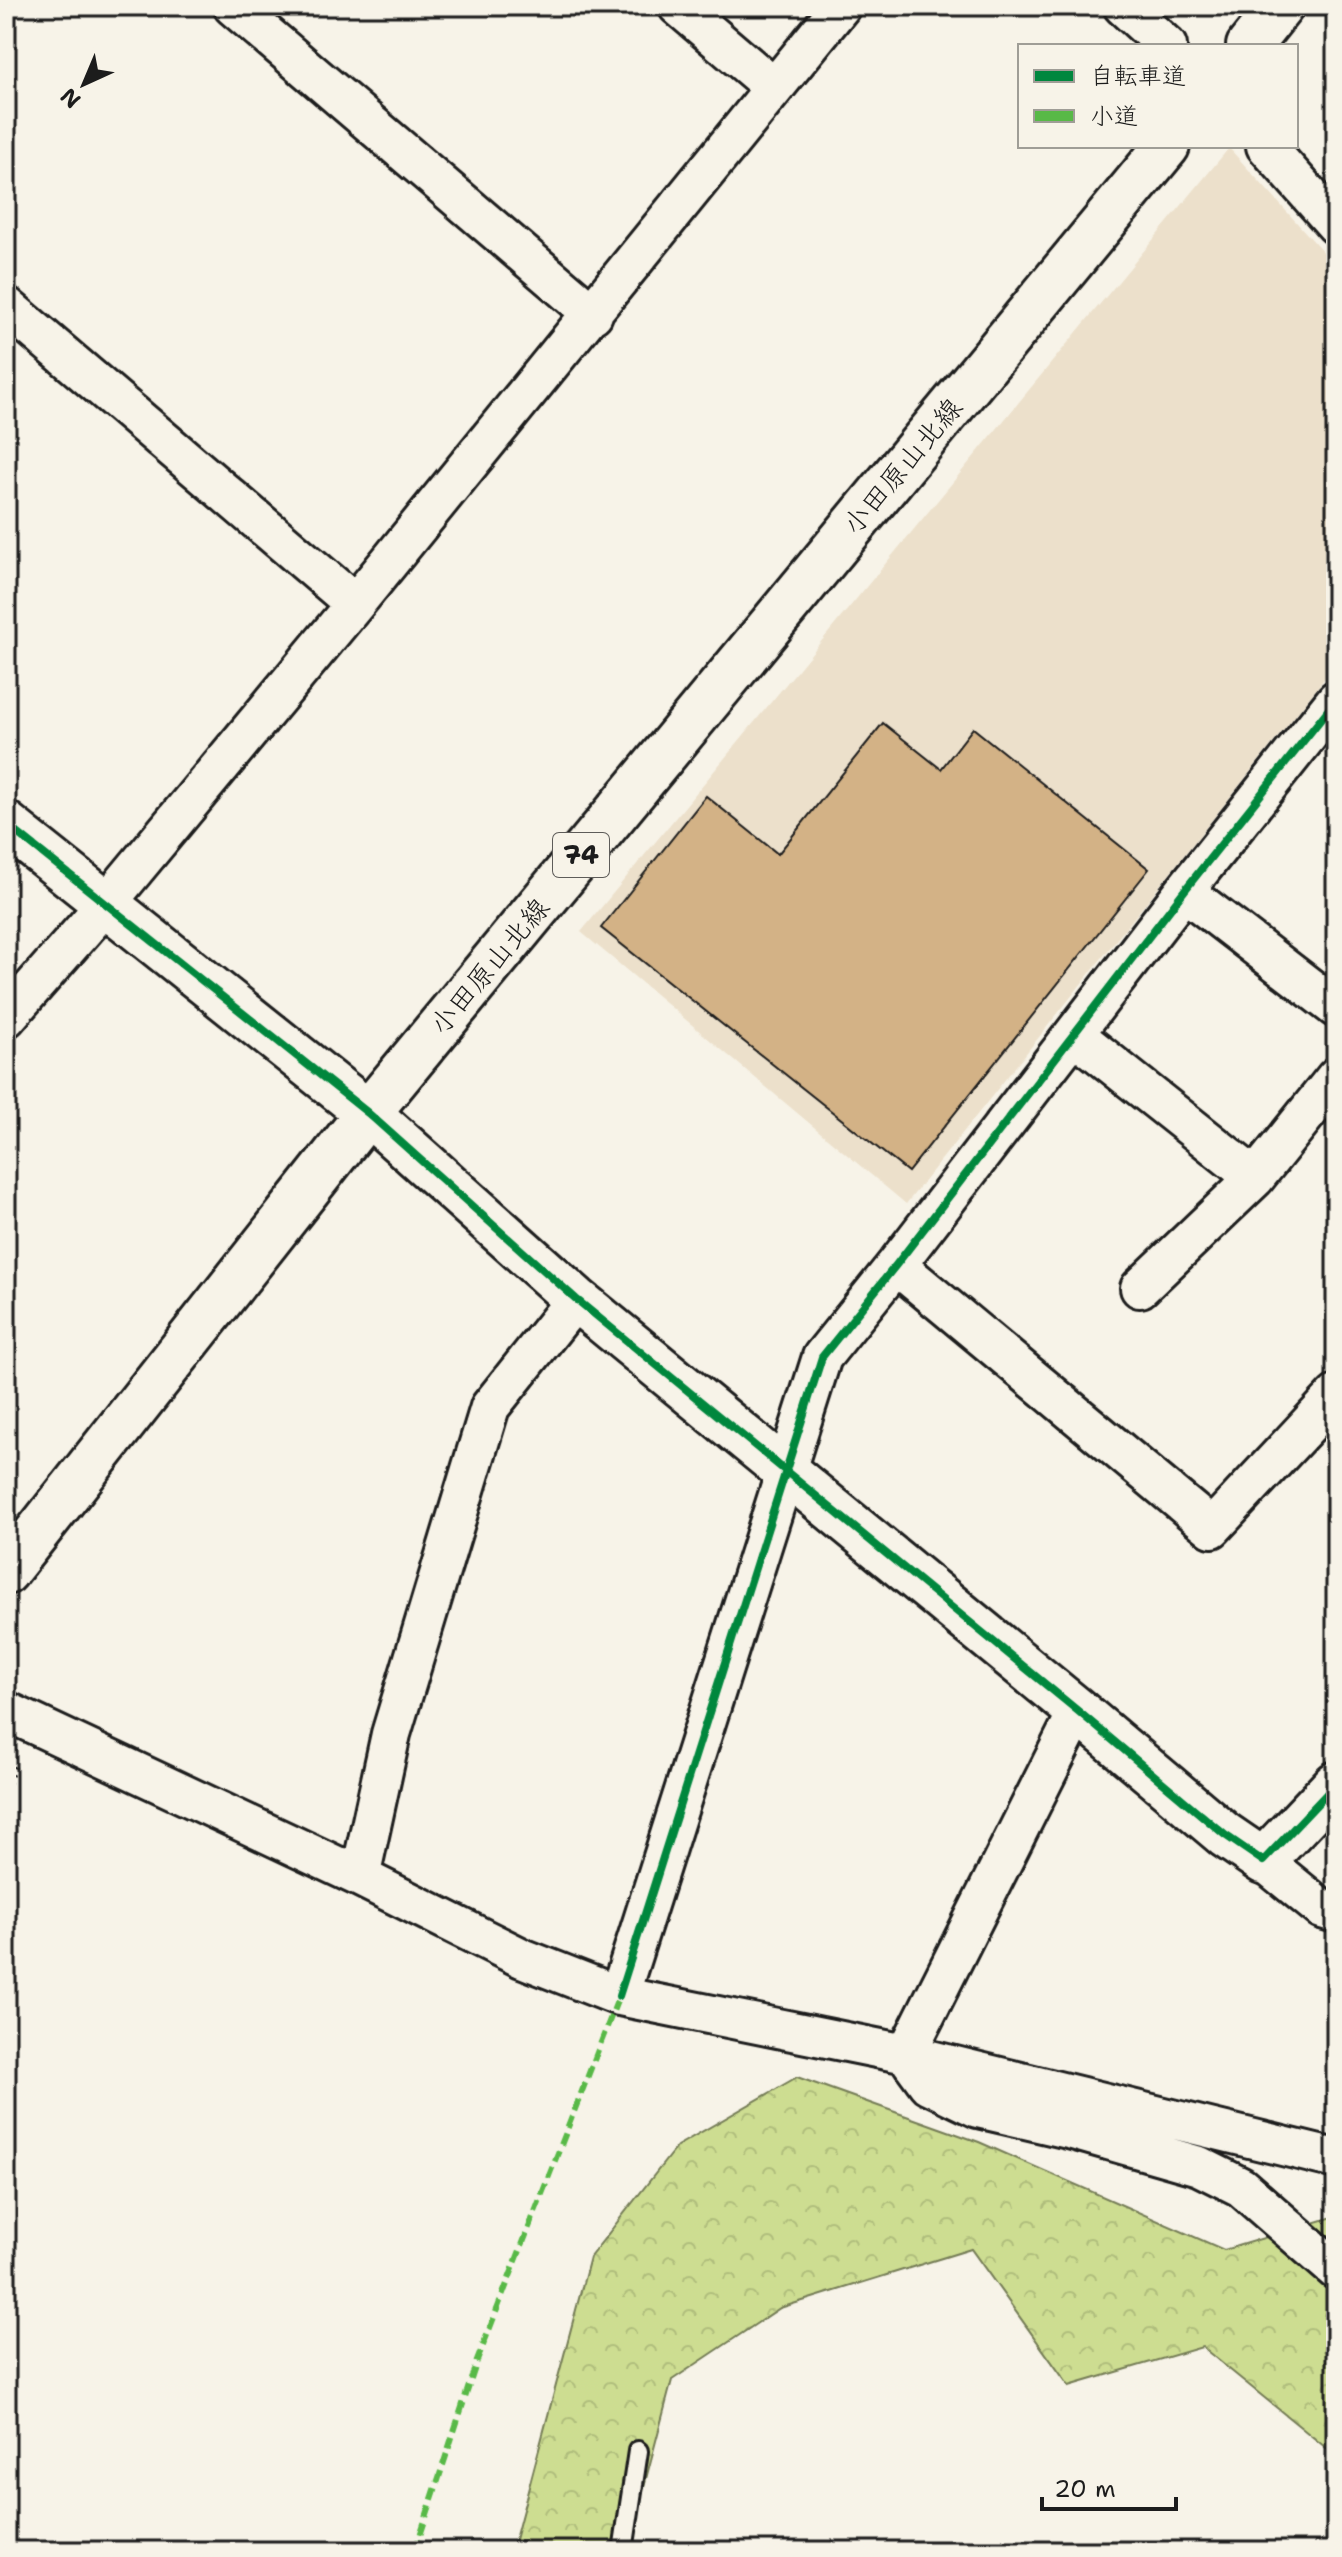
<svg xmlns="http://www.w3.org/2000/svg" width="1342" height="2557" viewBox="0 0 1342 2557" font-family="'Shantell Sans','Klee One',sans-serif">
	<style>
		.built { fill: #ece0cb }
		.forest { fill: url(#forest-crowns); stroke: #747c56; stroke-width: 2 }
		.building { fill: #d3b286; stroke: #1c1c1c; stroke-width: 2 }
		.lines { fill: none; stroke-linecap: round; stroke-linejoin: round }
		.service-casing { stroke: #1c1c1c; stroke-width: 24 }
		.minor-casing { stroke: #1c1c1c; stroke-width: 44 }
		.tertiary-casing { stroke: #1c1c1c; stroke-width: 50 }
		.primary-casing { stroke: #1c1c1c; stroke-width: 50 }
		.path { stroke: #1c1c1c; stroke-width: 5; stroke-dasharray: 2 6; stroke-linecap: butt }
		.service { stroke: #f7f3e8; stroke-width: 18 }
		.minor { stroke: #f7f3e8; stroke-width: 38 }
		.tertiary { stroke: #f7f3e8; stroke-width: 44 }
		.primary { stroke: #f7f3e8; stroke-width: 44 }
		.quiet { stroke: #58b947; stroke-width: 6; stroke-dasharray: 12 6; stroke-linecap: butt }
		.cycleway-casing { stroke: #f7f3e8; stroke-width: 13 }
		.cycleway { stroke: #00873e; stroke-width: 8 }
		.labels { text-anchor: middle; stroke-width: 8; stroke-linejoin: round; paint-order: stroke }
		.shield { fill: #f7f3e8; stroke: #5e5c59; stroke-width: 2 }
		.shield-label { font-size: 26px; font-weight: bold; fill: #1c1c1c }
		.street-label { font-size: 28px; fill: #1c1c1c; stroke: #f7f3e8 }
	</style>
	<defs>
		<pattern id="forest-crowns" width="20" height="18" patternUnits="userSpaceOnUse" patternTransform="scale(2)"><rect width="20" height="18" fill="#cddd91"/><path d="M2 6a3 3 0 1 1 6 0M12 15a3 3 0 1 1 6 0" fill="none" stroke="#afbd7c"/></pattern>
	</defs>
	<rect width="100%" height="100%" fill="#f7f3e8"/>
	<filter id="ink" filterUnits="userSpaceOnUse"><feTurbulence type="fractalNoise" baseFrequency=".0125" numOctaves="2"/><feDisplacementMap in="SourceGraphic" scale="16" xChannelSelector="R" yChannelSelector="G"/><feConvolveMatrix kernelMatrix="1 2 1 2 8 2 1 2 1" color-interpolation-filters="sRGB"/></filter>
	<g filter="url(#ink)">
		<!-- built -->
		<path class="built" d="M1229 148 1336 266V664L906 1204 581 932Z"/>
		<!-- forest -->
		<path class="forest" d="M797 2077 979 2142 1224 2250 1336 2216V2456L1202 2347 1069 2386 971 2249 780 2308 672 2380 627 2551H512L590 2257 677 2146Z"/>
		<!-- building -->
		<path class="building" d="M883 723 941 769 973 728 1149 869 908 1172 601 928 706 796 778 854Z"/>
		<g class="lines">
			<defs>
				<path id="service" d="M623 2551 638 2451"/>
				<path id="minor" d="M233 6 593 314
					M678 6 773 87
					M1123 6 1167 46
					M1266 146 1336 225
					M6 306 355 604
					M1184 891 1336 1008
					M6 1018 106 904 355 604 841 6
					M1075 1035 1255 1178
					M896 1265 1212 1528 1336 1395
					M1140 1288 1255 1178 1336 1077
					M6 1711 360 1877 522 1958 619 1996 906 2054 1336 2159
					M1078 1711 906 2054 928 2084 978 2108 1073 2130 1199 2166 1241 2187 1336 2270
					M1263 1861 1322 1909 1336 1913
					M360 1877 391 1734 490 1407 576 1299
					M619 1996 822 1357 896 1265 1184 891 1336 700"/>
				<path id="tertiary" d="M6 824 368 1113 576 1299 1078 1711 1225 1835 1263 1861 1336 1784"/>
				<path id="primary" d="M1249 46 1281 6
					M6 1572 368 1113 1167 146"/>
			</defs>
			<!-- service casing -->
			<use href="#service" class="service-casing"/>
			<!-- minor casing -->
			<use href="#minor" class="minor-casing"/>
			<!-- tertiary casing -->
			<use href="#tertiary" class="tertiary-casing"/>
			<!-- primary casing -->
			<use href="#primary" class="primary-casing"/>
			<!-- path -->
			<path class="path" d="M6 1791 16 1762"/>
			<!-- service -->
			<use href="#service" class="service"/>
			<!-- minor -->
			<use href="#minor" class="minor"/>
			<!-- tertiary -->
			<use href="#tertiary" class="tertiary"/>
			<!-- primary -->
			<use href="#primary" class="primary"/>
			<!-- quiet -->
			<path class="quiet" d="M415 2551 477 2361 619 1996"/>
			<defs>
				<path id="cycleway" d="M6 824 368 1113 576 1299 1078 1711 1225 1835 1263 1861 1336 1784
					M619 1996 822 1357 896 1265 1184 891 1336 700"/>
			</defs>
			<!-- cycleway casing -->
			<use href="#cycleway" class="cycleway-casing"/>
			<!-- cycleway -->
			<use href="#cycleway" class="cycleway"/>
		</g>
	</g>
	<g class="labels">
		<!-- shield labels -->
		<rect class="shield" x="553" y="833" width="56" height="44" rx="6"/>
		<g class="shield-label">
			<text x="581" y="864">74</text>
		</g>
		<!-- street labels -->
		<g class="street-label">
			<text transform="translate(902 466) rotate(-50)" y="10">小田原山北線</text>
			<text transform="translate(489 966) rotate(-50)" y="10">小田原山北線</text>
		</g>
	</g>
	<!-- margin -->
	<rect width="1342" height="2557" fill="none" stroke="#f7f3e8" stroke-width="32"/>
	<rect x="16" y="16" width="1310" height="2525" fill="none" stroke="#1c1c1c" stroke-width="3" filter="url(#ink)"/>
	<!-- legend -->
	<rect x="1018" y="44" width="280" height="104" fill="#f7f3e8" stroke="#9f9d96" stroke-width="2"/>
	<rect x="1034" y="70" width="40" height="12" fill="#00873e" stroke="#9f9d96" stroke-width="2"/>
	<text x="1090" y="84" font-size="24" fill="#1c1c1c">自転車道</text>
	<rect x="1034" y="110" width="40" height="12" fill="#58b947" stroke="#9f9d96" stroke-width="2"/>
	<text x="1090" y="124" font-size="24" fill="#1c1c1c">小道</text>
	<!-- north arrow -->
	<g transform="translate(84 84) rotate(224)" stroke="#f7f3e8" stroke-width="6" paint-order="stroke">
	<path d="M0-6L14 30L0 20L-14 30Z" fill="#1c1c1c"/>
	<text y="-12" font-size="22" font-weight="bold" text-anchor="middle" fill="#1c1c1c">N</text>
	</g>
	<!-- scale -->
	<path d="M1042 2497v12h134v-12" fill="none" stroke="#1c1c1c" stroke-width="4"/>
	<text x="1054" y="2497" font-size="24" fill="#1c1c1c" stroke="#f7f3e8" stroke-width="6" paint-order="stroke">20 m</text>
</svg>
